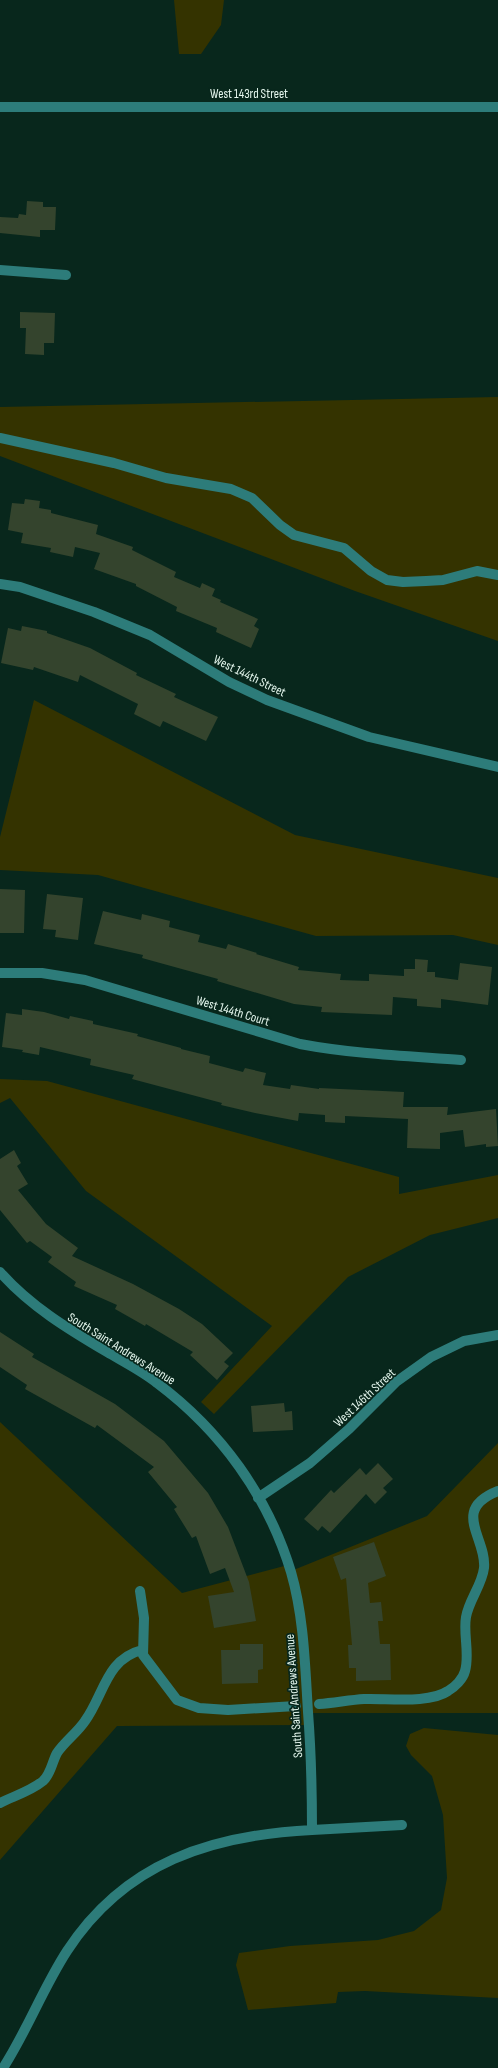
<svg xmlns="http://www.w3.org/2000/svg" width="498" height="2068" viewBox="0 0 498 2068" font-family="'Sofia Sans Condensed',sans-serif">
	<style>
		.green { fill: #343300 }
		.building { fill: #34442d }
		.lines { fill: none; stroke-linecap: round; stroke-linejoin: round }
		.minor { stroke: #2d7c7a; stroke-width: 10 }
		.labels { text-anchor: middle; stroke-width: 3.5; stroke-linejoin: round; paint-order: stroke }
		.street-label { font-size: 13px; fill: #e4f6ed; stroke: #08271c }
	</style>
	<rect width="100%" height="100%" fill="#08271c"/>
	<!-- green -->
	<path class="green" d="M174 0H224L221 25 201 54H179Z
		M498 397V641L355 591 0 456V407Z
		M34 700 295 835 498 878V945L453 935 316 936 98 875 0 870V837Z
		M0 1079 47 1081 399 1177V1194L498 1175V1218L430 1235 348 1277 214 1414 201 1402 272 1326 86 1191 10 1098 0 1103Z
		M0 1422 182 1593 288 1565 291 1571 427 1516 498 1443V1713H309V1725L117 1726 0 1860Z
		M424 1728 498 1735V1998L365 1991 338 1992 336 2003 248 2010 236 1965 239 1953 290 1946 378 1940 414 1931 441 1910 447 1878 443 1815 432 1776 411 1755 406 1746 410 1734Z"/>
	<!-- building -->
	<path class="building" d="M27 201 43 202V207H56L55 230H40V237L0 233V217L18 218 19 214 26 215Z
		M20 312 55 313 54 343H44V355L25 354 26 328H20Z
		M25 499 40 501 39 508 51 510V513L98 525 96 534 133 547 132 550 176 572 174 577 200 588 202 583 215 589 212 596 221 600 220 602 258 619 254 626 259 629 251 648 216 632 217 628 176 611 177 607 136 586V584L94 569 100 553 75 547 73 557 50 552 51 548 21 543 23 533 8 530 12 503 24 504Z
		M22 626 47 631V633L90 648 137 673 136 675 176 694 174 697 218 717 206 741 163 721 160 727 134 714 138 704 80 675 78 682 34 667 33 670 1 663 8 628 21 631Z
		M0 889 25 890 24 933H0Z
		M47 894 83 898 78 940 55 937 56 930 43 929Z
		M103 911 141 920 142 914 170 921 169 927 200 935 198 942 226 949 228 944 257 953 256 954 299 967 298 970 341 974 340 980 369 981V974L404 976V969H415V959L428 960 427 972H435V977L458 980 460 963 492 967 488 1005 441 999V1008L417 1006V999L393 997 392 1015 321 1012 322 1007 294 1004 217 981 218 979 142 958 143 955 94 944Z
		M22 1009 44 1012 69 1019 70 1016 93 1021V1024L138 1034 137 1036 181 1048V1049L210 1056 209 1063 243 1072 245 1068 266 1073 263 1085 290 1089 291 1085 319 1089V1088L404 1092 403 1107H448L447 1115 496 1109 498 1146 486 1147V1144L465 1147 463 1130 440 1133V1149L407 1148 408 1119 345 1116V1123L325 1122V1115L299 1113 298 1121 255 1113 221 1105 222 1103 132 1079 134 1075 90 1065 91 1059 40 1047 39 1055 22 1052 23 1050 2 1047 6 1013 22 1015Z
		M14 1150 21 1163 17 1166 28 1184 18 1190 46 1224 78 1248 72 1256 133 1284 179 1309 202 1324 233 1353 224 1362 229 1366 217 1380 190 1355 193 1352 146 1324 145 1326 115 1309 117 1305 74 1286 76 1282 48 1262 52 1257 30 1241 27 1243 0 1210V1159Z
		M0 1332 34 1354 32 1357 115 1404 164 1441 208 1493 228 1527 249 1582 256 1621 214 1628 208 1596 234 1592 225 1568 210 1574 196 1536 192 1538 174 1509 177 1507 148 1472 154 1467 97 1425 95 1428 25 1389 27 1385 0 1367Z
		M284 1403 285 1412 292 1411 293 1430 253 1432 251 1406Z
		M378 1463 393 1479 383 1488 387 1492 375 1504 366 1494 330 1533 322 1526 318 1531 304 1519 331 1490 334 1493 360 1468 366 1475Z
		M374 1542 386 1576 368 1583 370 1603 381 1602 383 1621H378L380 1644H390L391 1680 356 1681V1668H349L348 1645H352L346 1578 341 1580 333 1557Z
		M240 1644H263V1669L258 1670V1683L222 1684 221 1650H240Z"/>
	<g class="lines">
		<!-- minor -->
		<path class="minor" d="M0 107H498
			M0 270 66 275
			M0 438 114 463 166 478 231 489 252 498 280 525 294 535 344 548 371 571 387 580 403 582 426 581 443 580 477 571 498 575
			M0 584 20 587 94 612 150 635 229 682 267 700 369 737 498 767
			M0 973H42L85 980 300 1044C353 1054 407 1056 461 1060
			M0 1272C30 1306 68 1329 107 1352 124 1362 142 1371 157 1383 221 1431 268 1496 291 1572 304 1617 305 1665 308 1712 311 1751 312 1791 312 1830 212 1835 125 1862 67 1951 43 1988 27 2031 3 2068
			M258 1498 310 1463 349 1429 396 1382 431 1357 464 1341 498 1335
			M140 1591 144 1618 143 1655 177 1700 199 1708 228 1710 296 1706
			M319 1704C334 1703 349 1700 364 1699 387 1698 429 1704 448 1691 455 1687 463 1679 465 1671 470 1654 463 1634 466 1617 469 1600 482 1585 484 1568 487 1538 450 1510 498 1491
			M0 1803C14 1796 31 1791 43 1781 51 1774 52 1762 57 1753 65 1741 77 1733 85 1721 104 1695 106 1659 142 1650
			M312 1830 402 1825"/>
	</g>
	<g class="labels">
		<!-- street labels -->
		<g class="street-label">
			<text x="249" y="98">West 143rd Street</text>
			<text transform="translate(250 675) rotate(26)" y="5">West 144th Street</text>
			<text transform="translate(233 1010) rotate(17)" y="5">West 144th Court</text>
			<text transform="translate(122 1348) rotate(32)" y="5">South Saint Andrews Avenue</text>
			<text transform="translate(364 1397) rotate(-43)" y="5">West 146th Street</text>
			<text transform="translate(293 1696) rotate(-94)" y="5">South Saint Andrews Avenue</text>
		</g>
	</g>
</svg>
